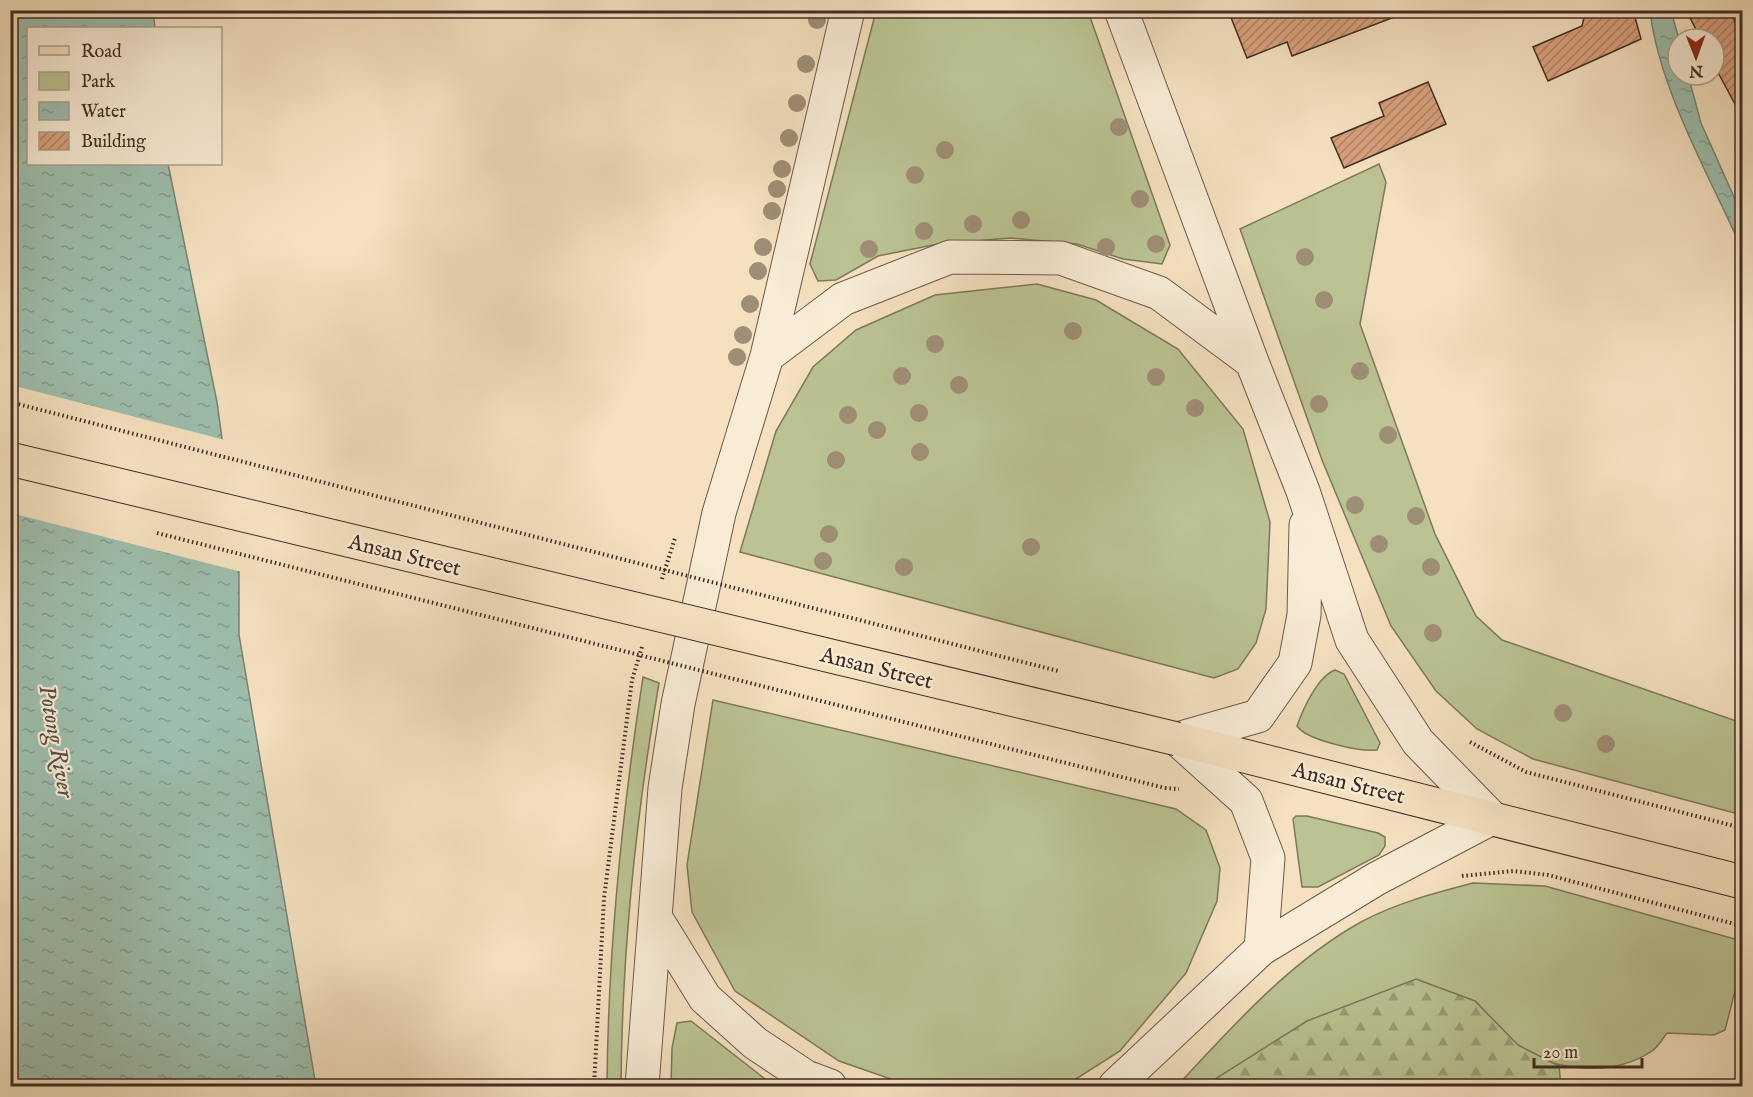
<svg xmlns="http://www.w3.org/2000/svg" width="1753" height="1097" viewBox="0 0 1753 1097" font-family="'IM FELL English',serif">
	<style>
		.green { fill: #bbc393; stroke: #7e785c; stroke-width: 1.5 }
		.forest { fill: url(#forest-firs); stroke: #7e785c; stroke-width: 1.5 }
		.water { fill: url(#water-ripples); stroke: #788476; stroke-width: 1.5 }
		.pier { fill: #f5e1c0 }
		.building { fill: url(#building-hatch); stroke: #412c24; stroke-width: 1.5 }
		.lines { fill: none; stroke-linecap: round; stroke-linejoin: round }
		.tertiary-casing { stroke: #6e594b; stroke-width: 35 }
		.primary-casing { stroke: #412c24; stroke-width: 35 }
		.path { stroke: #412c24; stroke-width: 4; stroke-dasharray: 1.5 3; stroke-linecap: butt }
		.tertiary { stroke: #f8ecd6; stroke-width: 33 }
		.primary { stroke: #f5e1c0; stroke-width: 33 }
		.primary-bridge-casing { stroke: #412c24; stroke-width: 35; stroke-linecap: butt }
		.path-bridge { stroke: #412c24; stroke-width: 4; stroke-dasharray: 1.5 3; stroke-linecap: butt }
		.primary-bridge { stroke: #f5e1c0; stroke-width: 33 }
		.tree { fill: #9f8e76 }
		.labels { text-anchor: middle; stroke-width: 4.5; stroke-linejoin: round; paint-order: stroke }
		.street-label { font-size: 22px; fill: #412c24; stroke: #f8ecd6 }
		.water-label { font-size: 24px; font-style: italic; fill: #585046; stroke: #f8ecd6 }
	</style>
	<defs>
		<pattern id="forest-firs" width="22" height="20" patternUnits="userSpaceOnUse" patternTransform="scale(1.5)"><rect width="22" height="20" fill="#bbc393"/><path d="M5 1l3.5 6h-7zM16 11l3.5 6h-7z" fill="#9a9f78"/></pattern>
		<pattern id="water-ripples" width="26" height="14" patternUnits="userSpaceOnUse" patternTransform="scale(1.5)"><rect width="26" height="14" fill="#9dbead"/><path d="M2 4q2-2 4 0t4 0M15 11q2-2 4 0t4 0" fill="none" stroke="#829b8d"/></pattern>
		<pattern id="building-hatch" width="6" height="6" patternUnits="userSpaceOnUse" patternTransform="scale(1.5)"><rect width="6" height="6" fill="#d8a17d"/><path d="M-1 1l2-2M0 6l6-6M5 7l2-2" fill="none" stroke="#b18366"/></pattern>
	</defs>
	<rect width="100%" height="100%" fill="#f5e1c0"/>
	<filter id="stains"><feTurbulence type="fractalNoise" baseFrequency=".00333" numOctaves="4"/><feColorMatrix values="0 0 0 0 .2 0 0 0 0 .09 0 0 0 0 .02 0 0 0 .5 -.17"/></filter>
	<radialGradient id="worn" r=".72"><stop offset=".6" stop-color="#630" stop-opacity="0"/><stop offset="1" stop-color="#630" stop-opacity=".3"/></radialGradient>
	<!-- green -->
	<path class="green" d="M876 11H1088L1170 245 1162 264 1123 259 1077 244 1010 238 938 244 878 256 836 280 818 281 810 264Z
		M1379 164 1386 182 1360 324 1435 534 1476 616 1502 640 1742 723V815L1533 759 1477 729 1436 691 1391 626 1322 460 1240 229Z
		M1037 284 1096 300 1178 349 1243 429 1270 522 1266 609 1256 643 1238 669 1214 678 740 552 776 431 813 367 856 330 935 295Z
		M1335 670 1344 674 1380 743 1377 750C1360 752 1306 740 1297 726 1303 709 1318 676 1335 670Z
		M643 677 659 683C636 816 622 951 621 1086H607C608 949 622 813 643 677Z
		M713 700 1176 809 1206 830 1220 868 1217 901 1186 973 1120 1051 1065 1086H911L839 1061 735 991 692 912 687 865Z
		M1296 816H1307L1378 833 1385 837V846L1379 855 1318 887H1302L1293 819Z
		M1473 883 1545 886 1742 941V964L1725 1030 1714 1035 1667 1033C1663 1038 1658 1047 1652 1051 1613 1077 1554 1073 1517 1044 1502 1033 1489 1015 1475 1001L1205 1084 1204 1086H1177C1232 1027 1289 962 1361 922 1396 903 1435 893 1473 883Z
		M691 1021 774 1086H671L672 1048 677 1023Z"/>
	<!-- forest -->
	<path class="forest" d="M1416 979 1475 1001 1518 1045 1559 1066 1561 1086H1204L1307 1021Z"/>
	<!-- water -->
	<path class="water" d="M10 11H153L155 28H28V164H168L217 402 239 564V635L316 1086H11Z
		M1650 11H1671L1679 39 1678 75H1688L1701 123 1742 215V249C1710 177 1659 89 1650 11Z"/>
	<!-- pier -->
	<path class="pier" d="M11 385 225 440 242 572 11 513Z"/>
	<!-- building -->
	<path class="building" d="M1228 10H1405V13L1292 56 1287 42 1247 58Z
		M1586 10H1633L1641 39 1548 81 1533 47 1582 26Z
		M1686 10H1729L1734 20 1743 36V119L1714 65V39H1701Z
		M1428 82 1446 124 1344 168 1331 138 1384 116 1379 103Z"/>
	<g class="lines">
		<defs>
			<path id="tertiary" d="M767 356 843 299 950 257 1061 258 1159 293 1252 362
				M1177 739 1258 716 1295 663 1304 615 1306 525
				M1177 739 1246 801 1268 858 1261 949
				M655 917 705 998 755 1043 806 1077 830 1086
				M642 1086 665 788 678 704 719 513 767 356 848 10
				M1115 1086 1261 949 1376 879 1492 818 1418 742 1352 640 1303 491 1252 362 1121 10"/>
			<path id="primary" d="M1177 739 1742 882"/>
		</defs>
		<!-- tertiary casing -->
		<use href="#tertiary" class="tertiary-casing"/>
		<!-- primary casing -->
		<use href="#primary" class="primary-casing"/>
		<!-- path -->
		<path class="path" d="M662 579 675 538
			M1470 742 1526 772 1742 828
			M1165 788 1179 789
			M1462 876 1513 871 1548 875 1742 926
			M594 1086 604 898 632 680 642 647"/>
		<!-- tertiary -->
		<use href="#tertiary" class="tertiary"/>
		<!-- primary -->
		<use href="#primary" class="primary"/>
		<defs>
			<path id="primary-bridge" d="M10 459 1177 739"/>
		</defs>
		<!-- primary-bridge casing -->
		<use href="#primary-bridge" class="primary-bridge-casing"/>
		<!-- path-bridge -->
		<path class="path-bridge" d="M10 402 1058 671
			M157 533 1165 788"/>
		<!-- primary-bridge -->
		<use href="#primary-bridge" class="primary-bridge"/>
	</g>
	<!-- trees -->
	<g class="tree">
		<circle cx="817" cy="20" r="9"/>
		<circle cx="806" cy="64" r="9"/>
		<circle cx="797" cy="103" r="9"/>
		<circle cx="1119" cy="127" r="9"/>
		<circle cx="789" cy="138" r="9"/>
		<circle cx="945" cy="150" r="9"/>
		<circle cx="782" cy="169" r="9"/>
		<circle cx="915" cy="175" r="9"/>
		<circle cx="777" cy="189" r="9"/>
		<circle cx="1140" cy="199" r="9"/>
		<circle cx="772" cy="211" r="9"/>
		<circle cx="1021" cy="220" r="9"/>
		<circle cx="973" cy="224" r="9"/>
		<circle cx="924" cy="231" r="9"/>
		<circle cx="1156" cy="244" r="9"/>
		<circle cx="763" cy="247" r="9"/>
		<circle cx="1106" cy="247" r="9"/>
		<circle cx="869" cy="249" r="9"/>
		<circle cx="1305" cy="257" r="9"/>
		<circle cx="758" cy="271" r="9"/>
		<circle cx="1324" cy="300" r="9"/>
		<circle cx="750" cy="304" r="9"/>
		<circle cx="1073" cy="331" r="9"/>
		<circle cx="743" cy="335" r="9"/>
		<circle cx="935" cy="344" r="9"/>
		<circle cx="737" cy="357" r="9"/>
		<circle cx="1360" cy="371" r="9"/>
		<circle cx="902" cy="376" r="9"/>
		<circle cx="1156" cy="377" r="9"/>
		<circle cx="959" cy="385" r="9"/>
		<circle cx="1319" cy="404" r="9"/>
		<circle cx="1195" cy="408" r="9"/>
		<circle cx="919" cy="413" r="9"/>
		<circle cx="848" cy="415" r="9"/>
		<circle cx="877" cy="430" r="9"/>
		<circle cx="1388" cy="435" r="9"/>
		<circle cx="920" cy="452" r="9"/>
		<circle cx="836" cy="460" r="9"/>
		<circle cx="1355" cy="505" r="9"/>
		<circle cx="1416" cy="516" r="9"/>
		<circle cx="829" cy="534" r="9"/>
		<circle cx="1379" cy="544" r="9"/>
		<circle cx="1031" cy="547" r="9"/>
		<circle cx="823" cy="561" r="9"/>
		<circle cx="904" cy="567" r="9"/>
		<circle cx="1431" cy="567" r="9"/>
		<circle cx="1433" cy="633" r="9"/>
		<circle cx="1563" cy="713" r="9"/>
		<circle cx="1606" cy="744" r="9"/>
	</g>
	<g class="labels">
		<!-- street labels -->
		<g class="street-label">
			<text transform="translate(405 554) rotate(14)" y="8">Ansan Street</text>
			<text transform="translate(877 667) rotate(14)" y="8">Ansan Street</text>
			<text transform="translate(1349 782) rotate(14)" y="8">Ansan Street</text>
		</g>
		<!-- water labels -->
		<g class="water-label">
			<text transform="translate(57 741) rotate(80)" y="8">Potong River</text>
		</g>
	</g>
	<!-- margin -->
	<rect width="1753" height="1097" fill="none" stroke="#f5e1c0" stroke-width="36"/>
	<rect x="12" y="12" width="1729" height="1073" fill="none" stroke="#412c24" stroke-width="3"/>
	<rect x="18" y="18" width="1717" height="1061" fill="none" stroke="#412c24" stroke-width="1.5"/>
	<!-- legend -->
	<rect x="27" y="27" width="195" height="138" fill="#f8ecd6" stroke="#af9f8f" stroke-width="1.5"/>
	<rect x="39" y="46" width="30" height="9" fill="#f5e1c0" stroke="#af9f8f" stroke-width="1.5"/>
	<text x="81" y="57" font-size="18" fill="#412c24">Road</text>
	<rect x="39" y="72" width="30" height="18" fill="#bbc393" stroke="#af9f8f" stroke-width="1.5"/>
	<text x="81" y="87" font-size="18" fill="#412c24">Park</text>
	<rect x="39" y="102" width="30" height="18" fill="url(#water-ripples)" stroke="#af9f8f" stroke-width="1.5"/>
	<text x="81" y="117" font-size="18" fill="#412c24">Water</text>
	<rect x="39" y="132" width="30" height="18" fill="url(#building-hatch)" stroke="#af9f8f" stroke-width="1.5"/>
	<text x="81" y="147" font-size="18" fill="#412c24">Building</text>
	<!-- north arrow -->
	<g transform="translate(1696 57) rotate(179)"><circle r="28" fill="#f8ecd6" stroke="#af9f8f" stroke-width="1.5"/>
	<path d="M0-4.5L10 22L0 15L-10 22Z" fill="#8f2418"/>
	<text y="-9" font-size="16" font-weight="bold" text-anchor="middle" fill="#412c24">N</text>
	</g>
	<!-- scale -->
	<path d="M1534 1058v9h108v-9" fill="none" stroke="#412c24" stroke-width="3"/>
	<text x="1543" y="1058" font-size="18" fill="#412c24" stroke="#f8ecd6" stroke-width="4.5" paint-order="stroke">20 m</text>
	<rect width="100%" height="100%" filter="url(#stains)"/>
	<rect width="100%" height="100%" fill="url(#worn)"/>
</svg>
